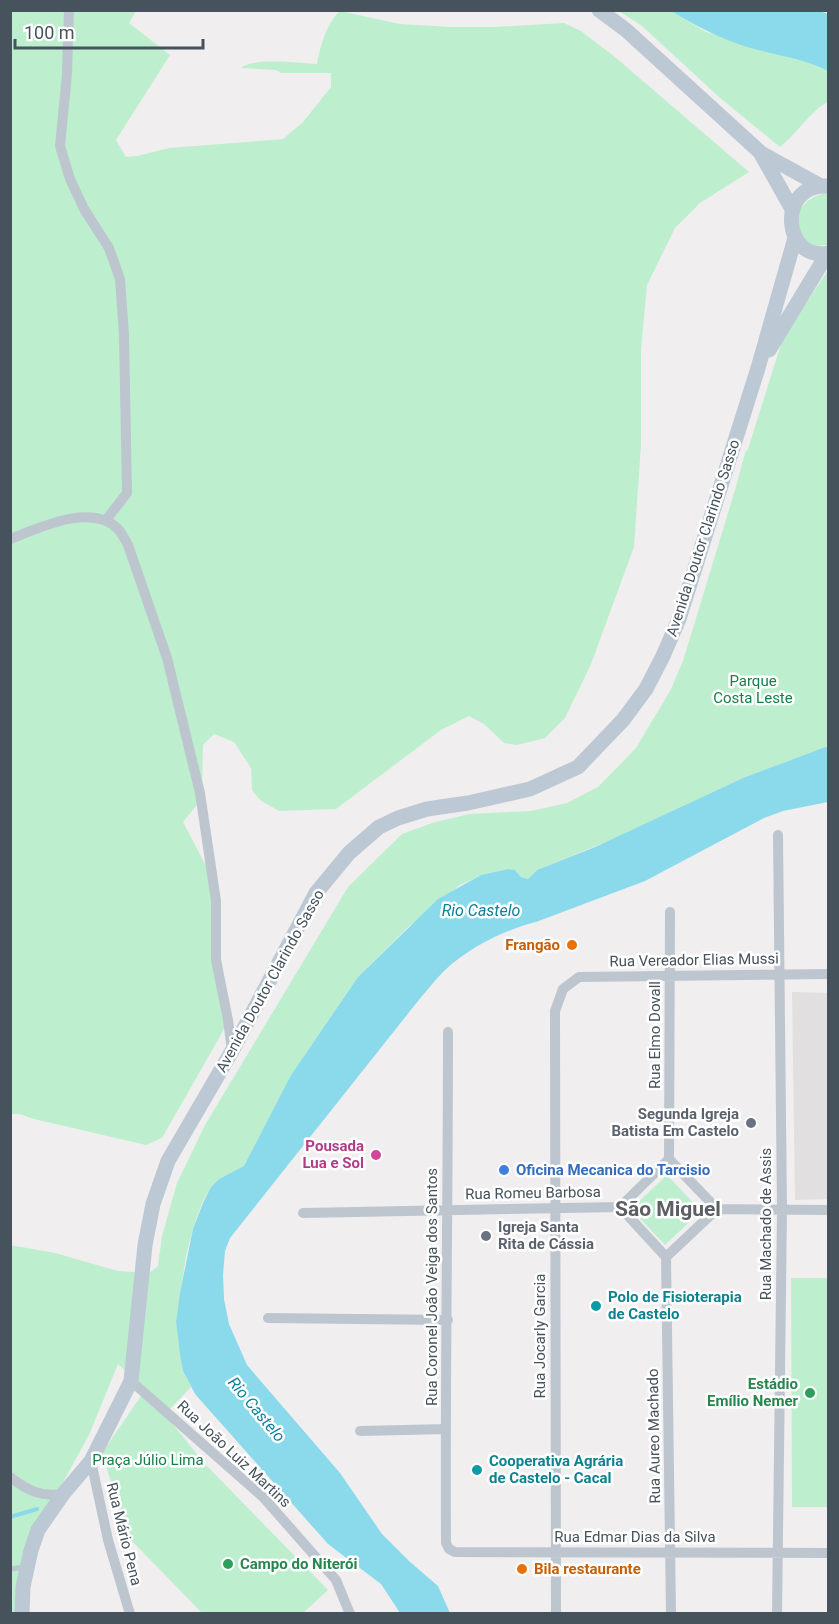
<svg xmlns="http://www.w3.org/2000/svg" width="839" height="1624" viewBox="0 0 839 1624" font-family="Roboto,sans-serif">
	<style>
		.education { fill: #e2dfe1 }
		.green { fill: #bdefcf }
		.water { fill: #8adaec }
		.lines { fill: none; stroke-linecap: round; stroke-linejoin: round }
		.stream { stroke: #8adaec; stroke-width: 4 }
		.lane { stroke: #bdc6ce; stroke-width: 5 }
		.street { stroke: #bdc6ce; stroke-width: 10 }
		.secondary { stroke: #bcc8d3; stroke-width: 15 }
		.food-dot { fill: #e8710a; stroke: #fff; stroke-width: 2 }
		.worship-dot { fill: #6b7280; stroke: #fff; stroke-width: 2 }
		.hotel-dot { fill: #d1479c; stroke: #fff; stroke-width: 2 }
		.shop-dot { fill: #3f7fe0; stroke: #fff; stroke-width: 2 }
		.culture-dot { fill: #0f9aa8; stroke: #fff; stroke-width: 2 }
		.leisure-dot { fill: #2e9e5b; stroke: #fff; stroke-width: 2 }
		.labels { text-anchor: middle; stroke-width: 5; stroke-linejoin: round; paint-order: stroke }
		.street-label { font-size: 15px; fill: #47535c; stroke: #fff }
		.park-label { font-size: 15px; fill: #177e47; stroke: #fff }
		.food-label { font-size: 15px; font-weight: bold; fill: #c56008; stroke: #fff; text-anchor: end }
		.worship-label { font-size: 15px; font-weight: bold; fill: #5b616d; stroke: #fff; text-anchor: end }
		.hotel-label { font-size: 15px; font-weight: bold; fill: #b23c85; stroke: #fff; text-anchor: end }
		.shop-label { font-size: 15px; font-weight: bold; fill: #366cbe; stroke: #fff; text-anchor: start }
		.culture-label { font-size: 15px; font-weight: bold; fill: #0d838f; stroke: #fff; text-anchor: start }
		.leisure-label { font-size: 15px; font-weight: bold; fill: #27864d; stroke: #fff; text-anchor: end }
		.water-label { font-size: 16px; font-style: italic; fill: #0c819b; stroke: #fff }
		.district-label { font-size: 21px; font-weight: bold; fill: #5b5f64; stroke: #fff }
	</style>
	<rect width="100%" height="100%" fill="#f1eeef"/>
	<!-- education -->
	<path class="education" d="M792 992 828 993V1199L795 1200Z"/>
	<!-- green -->
	<path class="green" d="M10 11H136L129 23 170 55 116 140 126 157 137 156 169 148 283 139 303 122 331 87V73H281L276 70 241 68C254 57 299 63 317 64 320 47 327 22 340 11L400 24 451 27H493L564 23 581 31 615 57 749 172 700 203 675 228 647 285 641 349V445L634 547 591 664 565 718 545 738 517 745 504 743 484 724 469 716 441 730 336 809 279 811 260 800 252 790 251 768 234 742 214 734 203 745 202 788 196 806 183 822 215 883 217 924 228 1019 223 1031 162 1138 146 1145 34 1119 19 1114H11Z
		M619 11H671L706 32 817 65 828 71V102C809 112 798 133 780 147L719 97 642 26Z
		M828 193V245L815 246 804 241C802 235 798 228 797 222 796 205 815 194 828 193Z
		M828 270V746L743 778 615 838 537 870 528 879 521 877 515 870 508 869 481 875 460 885 408 927 358 977 291 1075 245 1166 219 1179 211 1187 202 1203 193 1229 186 1256 176 1322 183 1371 191 1387 169 1410 118 1364 89 1435 55 1497 26 1566 24 1614 10 1613V1245L55 1253 118 1271 149 1273 158 1266 162 1236 177 1183 205 1125 348 887 402 834 432 823 469 814 531 811 567 803 598 787 636 748 670 691 683 661 735 490 745 453 748 449 783 338Z
		M667 1175 701 1211 665 1245 631 1209Z
		M791 1278H828V1507H792Z
		M145 1390 205 1464 328 1590 303 1613H202L128 1537 102 1453Z"/>
	<!-- water -->
	<path class="water" d="M817 10 828 14V71C803 58 774 55 747 47 717 37 698 27 671 11Z
		M828 746V802L783 811 764 818 645 881 536 922C504 930 470 947 445 970 434 981 424 994 414 1006L230 1238 225 1251 223 1275 224 1299 229 1324 247 1365 340 1473 382 1534 409 1561 438 1586 450 1613H400L381 1584 328 1544 195 1394 183 1371 180 1354 176 1322 180 1293 193 1229 203 1203 211 1187 219 1179 244 1166 291 1075 358 977 438 899 481 875 508 869 515 870 521 877 528 879 537 870 595 847 743 778Z"/>
	<g class="lines">
		<!-- stream -->
		<path class="stream" d="M254 1473 265 1471
			M10 1517 37 1509"/>
		<!-- lane -->
		<path class="lane" d="M10 1569 25 1567"/>
		<!-- street -->
		<path class="street" d="M69 10 67 74 60 146 70 179 84 209 109 248 120 279 124 335 127 493 106 520
			M10 539C39 528 92 502 118 529 122 533 125 540 128 545L167 658 200 793 216 901V960L228 1020 232 1051
			M448 1032C448 1202 445 1372 446 1543L449 1549 455 1552 828 1553
			M669 1159 717 1209 666 1257 620 1207Z
			M669 1159 670 912
			M717 1209 828 1210
			M303 1213 620 1207
			M666 1257 671 1614
			M268 1318 448 1320
			M131 1381 263 1497 336 1580 350 1614
			M360 1431 446 1429
			M91 1461 108 1540 130 1614
			M10 1477C28 1491 41 1497 63 1494
			M556 1614 555 1011 563 989 579 977 828 974
			M777 1614 782 1210 778 835"/>
		<!-- secondary -->
		<path class="secondary" d="M599 10 626 30 761 153 821 186
			M761 154 792 209
			M827 186C776 184 783 262 828 253
			M769 350 827 254
			M22 1614 23 1587 31 1550 38 1530 63 1494 91 1461 131 1381 145 1245 153 1204 168 1161 232 1051 316 893 349 853 379 827 398 818 427 809 468 803 530 789 578 767 623 720 646 689 663 656 679 619 758 368 795 238"/>
	</g>
	<!-- markers -->
	<g class="food-dot">
		<circle cx="572" cy="945" r="6"/>
		<circle cx="522" cy="1569" r="6"/>
	</g>
	<g class="worship-dot">
		<circle cx="751" cy="1123" r="6"/>
		<circle cx="486" cy="1236" r="6"/>
	</g>
	<circle class="hotel-dot" cx="376" cy="1155" r="6"/>
	<circle class="shop-dot" cx="504" cy="1170" r="6"/>
	<g class="culture-dot">
		<circle cx="596" cy="1306" r="6"/>
		<circle cx="477" cy="1470" r="6"/>
	</g>
	<g class="leisure-dot">
		<circle cx="810" cy="1393" r="6"/>
		<circle cx="228" cy="1564" r="6"/>
	</g>
	<g class="labels">
		<!-- street labels -->
		<g class="street-label">
			<text transform="translate(703 538) rotate(-72)" y="5">Avenida Doutor Clarindo Sasso</text>
			<text transform="translate(694 960) rotate(-1)" y="5">Rua Vereador Elias Mussi</text>
			<text transform="translate(270 981) rotate(-61)" y="5">Avenida Doutor Clarindo Sasso</text>
			<text transform="translate(655 1035) rotate(-90)" y="5">Rua Elmo Dovall</text>
			<text transform="translate(533 1193) rotate(-1)" y="5">Rua Romeu Barbosa</text>
			<text transform="translate(766 1224) rotate(-90)" y="5">Rua Machado de Assis</text>
			<text transform="translate(432 1287) rotate(-90)" y="5">Rua Coronel João Veiga dos Santos</text>
			<text transform="translate(540 1336) rotate(-90)" y="5">Rua Jocarly Garcia</text>
			<text transform="translate(654 1436) rotate(-91)" y="5">Rua Aureo Machado</text>
			<text transform="translate(234 1454) rotate(43)" y="5">Rua João Luiz Martins</text>
			<text transform="translate(124 1534) rotate(76)" y="5">Rua Mário Pena</text>
			<text x="635" y="1542">Rua Edmar Dias da Silva</text>
		</g>
		<!-- park labels -->
		<g class="park-label">
			<text x="753" y="686">Parque<tspan x="753" dy="17">Costa Leste</tspan></text>
			<text x="148" y="1465">Praça Júlio Lima</text>
		</g>
		<!-- food labels -->
		<g class="food-label">
			<text x="560" y="950">Frangão</text>
			<text x="534" y="1574" text-anchor="start">Bila restaurante</text>
		</g>
		<!-- worship labels -->
		<g class="worship-label">
			<text x="739" y="1119">Segunda Igreja<tspan x="739" dy="17">Batista Em Castelo</tspan></text>
			<text x="498" y="1232" text-anchor="start">Igreja Santa<tspan x="498" dy="17">Rita de Cássia</tspan></text>
		</g>
		<!-- hotel labels -->
		<g class="hotel-label">
			<text x="364" y="1151">Pousada<tspan x="364" dy="17">Lua e Sol</tspan></text>
		</g>
		<!-- shop labels -->
		<g class="shop-label">
			<text x="516" y="1175">Oficina Mecanica do Tarcisio</text>
		</g>
		<!-- culture labels -->
		<g class="culture-label">
			<text x="608" y="1302">Polo de Fisioterapia<tspan x="608" dy="17">de Castelo</tspan></text>
			<text x="489" y="1466">Cooperativa Agrária<tspan x="489" dy="17">de Castelo - Cacal</tspan></text>
		</g>
		<!-- leisure labels -->
		<g class="leisure-label">
			<text x="798" y="1389">Estádio<tspan x="798" dy="17">Emílio Nemer</tspan></text>
			<text x="240" y="1569" text-anchor="start">Campo do Niterói</text>
		</g>
		<!-- water labels -->
		<g class="water-label">
			<text x="481" y="916">Rio Castelo</text>
			<text transform="translate(257 1409) rotate(50)" y="6">Rio Castelo</text>
		</g>
		<!-- district labels -->
		<g class="district-label">
			<text x="668" y="1216">São Miguel</text>
		</g>
	</g>
	<!-- border -->
	<rect width="839" height="1624" fill="none" stroke="#47535c" stroke-width="24"/>
	<!-- scale -->
	<path d="M15 39v9h188v-9" fill="none" stroke="#47535c" stroke-width="3"/>
	<text x="24" y="39" font-size="18" fill="#47535c" stroke="#ffffff" stroke-width="4.5" paint-order="stroke">100 m</text>
</svg>
